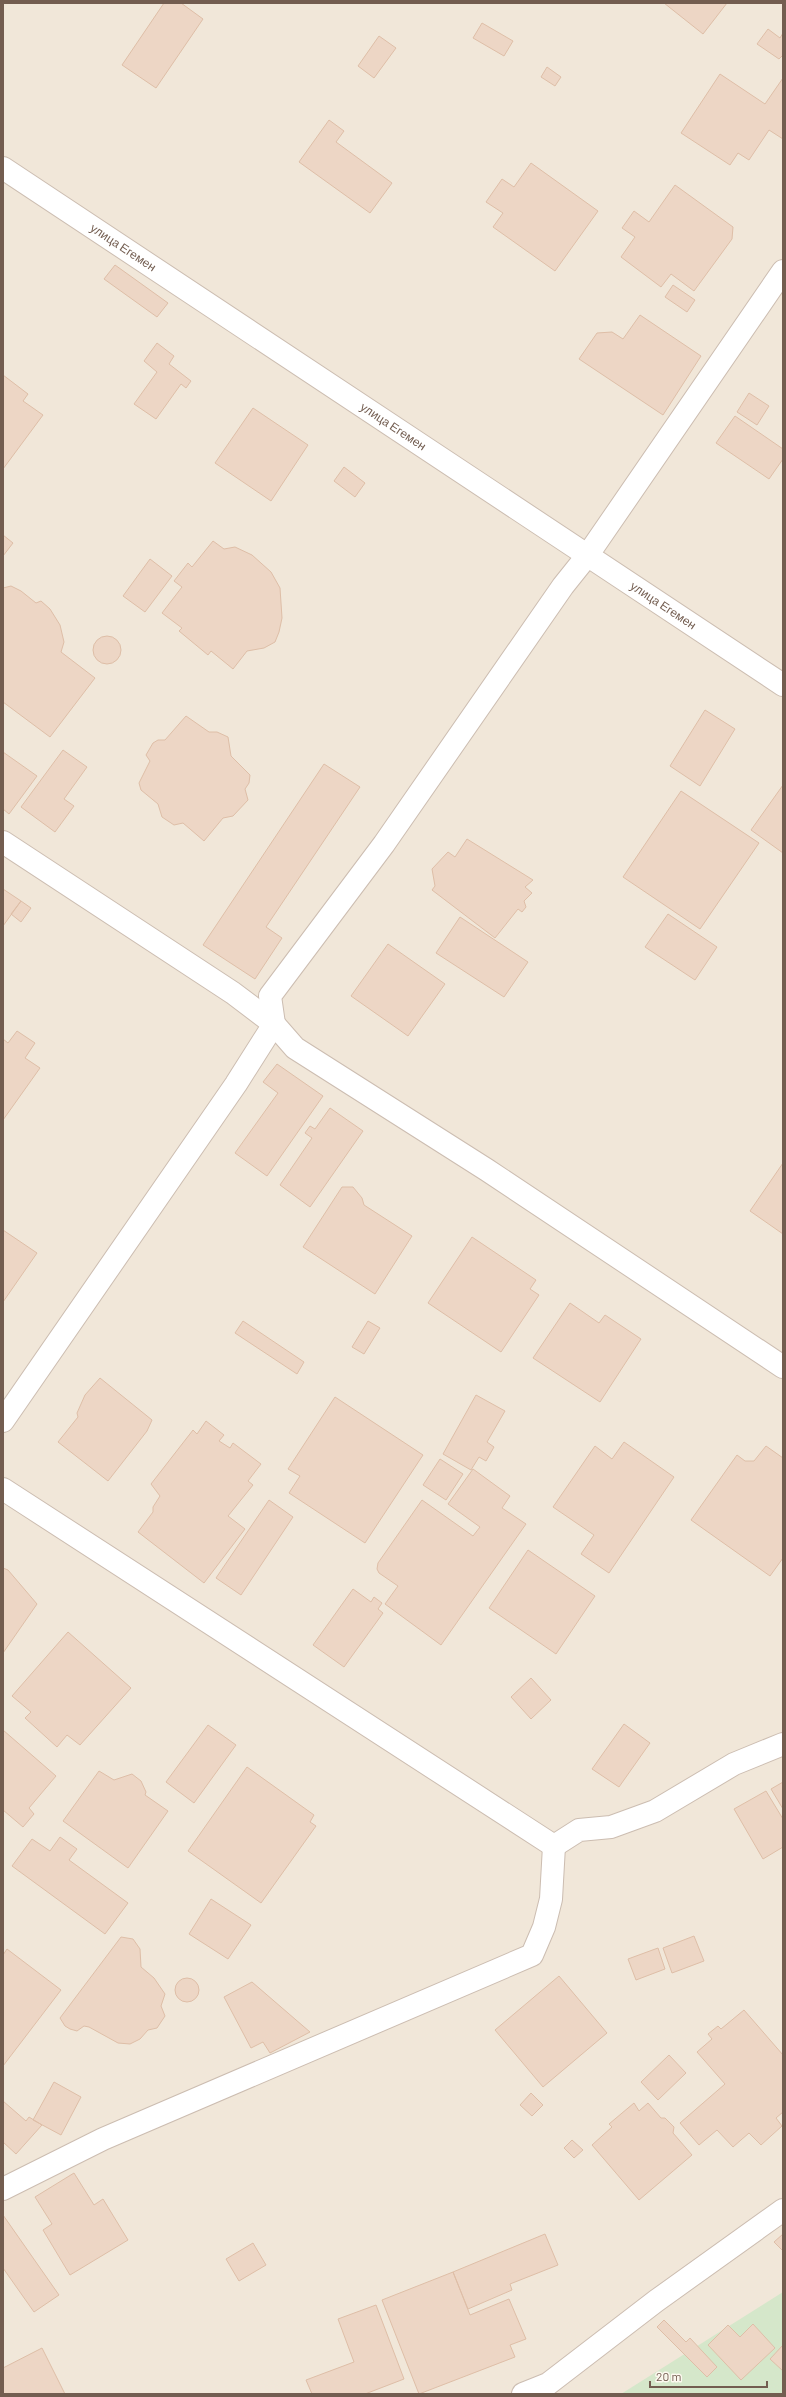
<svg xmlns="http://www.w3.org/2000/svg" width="786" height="2397" viewBox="0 0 786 2397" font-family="Barlow,sans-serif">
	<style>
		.residential { fill: #f1e7d9 }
		.green { fill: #d5e7ca }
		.building { fill: #edd6c5; stroke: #debea7 }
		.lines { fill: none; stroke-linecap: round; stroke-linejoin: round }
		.street-casing { stroke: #ccbdb1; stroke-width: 24 }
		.street { stroke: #fff; stroke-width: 22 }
		.labels { text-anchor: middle; stroke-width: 3; stroke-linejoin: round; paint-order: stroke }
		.street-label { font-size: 12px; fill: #735d50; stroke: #fdf9f0 }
	</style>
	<rect width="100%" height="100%" fill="#faf5ea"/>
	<!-- residential -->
	<path class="residential" d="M3 3H783V2394H3Z"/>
	<!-- green -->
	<path class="green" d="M783 2292V2394H621Z"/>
	<!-- building -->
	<path class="building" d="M164 3H181L203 19 156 88 122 65Z
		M664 3H727L703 34Z
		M482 23 513 41 504 56 473 38Z
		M768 29 780 38 783 33V55L779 59 757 44Z
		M379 36 396 48 374 78 358 66Z
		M547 67 561 77 555 86 541 77Z
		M720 74 765 104 783 78V139L769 130 749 160 738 153 730 165 681 133Z
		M329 120 344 131 336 142 392 183 370 213 299 162Z
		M531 163 598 211 555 271 493 227 503 213 486 202 502 179 514 187Z
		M675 185 733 227 732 239 694 291 671 274 661 287 621 257 635 237 622 228 634 211 649 222Z
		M115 265 168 303 157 317 104 279Z
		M673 285 695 300 687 312 665 297Z
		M640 315 701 356 663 415 579 359 597 333 612 332 623 339Z
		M157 343 174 356 169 364 191 381 186 388 181 384 156 419 134 404 157 372 144 361Z
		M3 375 28 394 23 401 43 415 3 469Z
		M749 393 769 406 757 425 737 412Z
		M253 408 308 445 271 501 215 463Z
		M735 416 783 449V459L769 479 716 443Z
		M344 467 365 483 355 497 334 481Z
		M3 535 13 543 3 556Z
		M213 541 224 549 235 547 252 555 271 572 280 588 282 618 279 632 275 642 264 648 247 651 233 669 211 651 208 655 179 631 182 628 162 613 182 587 174 581 188 563 192 567Z
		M150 559 172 576 145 612 123 596Z
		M11 586 21 591 36 603 41 601 50 609 60 625 64 642 61 652 95 678 50 737 3 702V588Z
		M93 650a14 14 0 1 1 28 0a14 14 0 1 1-28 0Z
		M705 710 735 729 700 786 670 766Z
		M186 716 209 732H217L228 737 231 756 250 775 249 783 245 789 248 800 233 816 223 818 204 841 183 823 174 825 162 817 158 804 141 790 139 783 150 761 146 755 153 743 158 740H165Z
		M63 750 87 767 64 799 74 806 55 832 21 807Z
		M3 752 37 776 9 814 3 809Z
		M324 764 360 787 266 927 282 938 255 979 203 945Z
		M783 785V853L751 830Z
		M681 791 759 843 700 929 623 877Z
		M467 839 533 880 525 887 532 893 524 901 526 907 522 912 518 909 495 938 432 890 435 886 432 869 448 852 455 857Z
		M3 889 21 901 3 926Z
		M21 901 31 908 21 922 11 914Z
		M668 914 717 947 695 980 645 947Z
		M460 917 528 962 504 997 436 953Z
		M388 944 445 984 408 1036 351 996Z
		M17 1031 35 1043 25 1058 40 1068 3 1120V1039L8 1043Z
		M277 1064 323 1096 267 1176 235 1153 278 1093 263 1082Z
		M330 1108 363 1131 310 1207 280 1185 312 1138 305 1133 310 1126 315 1129Z
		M783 1163V1234L750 1211Z
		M342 1187H353L362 1198 364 1205 412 1236 375 1294 303 1247Z
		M3 1230 37 1253 3 1302Z
		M472 1237 536 1280 530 1289 539 1295 501 1352 428 1303Z
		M570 1303 599 1323 605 1315 641 1339 600 1402 533 1358Z
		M243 1321 304 1362 297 1374 235 1333Z
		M368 1321 380 1328 364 1354 352 1347Z
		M100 1378 152 1420 147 1431 108 1481 58 1442 78 1417 77 1413 85 1395Z
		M476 1395 505 1411 487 1442 494 1447 486 1461 479 1457 471 1470 443 1454Z
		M335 1397 423 1455 365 1543 289 1493 300 1476 288 1469Z
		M206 1421 224 1435 219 1441 230 1448 233 1443 261 1464 248 1481 253 1485 228 1516 245 1529 204 1583 138 1532 153 1512V1507L160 1496 151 1484 193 1430 197 1434Z
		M624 1442 674 1477 609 1573 581 1554 594 1535 553 1507 595 1446 612 1459Z
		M766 1446 783 1458V1558L770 1576 691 1520 737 1455 745 1461H754Z
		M440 1459 463 1474 446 1500 423 1485Z
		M473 1469 510 1496 502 1508 526 1524 441 1645 385 1604 398 1586 379 1573 377 1569 378 1563 422 1500 473 1536 480 1527 448 1504Z
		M269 1500 293 1517 241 1595 216 1578Z
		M528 1550 595 1596 556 1654 489 1608Z
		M3 1568 8 1570 37 1604 3 1653Z
		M353 1589 371 1602 374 1597 382 1603 378 1609 383 1613 344 1667 313 1645Z
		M68 1632 131 1688 80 1745 67 1735 57 1747 25 1718 31 1712 12 1696Z
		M531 1678 551 1700 531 1719 511 1697Z
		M624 1724 650 1743 619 1787 592 1769Z
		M208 1725 236 1745 194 1803 166 1782Z
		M3 1730 56 1776 29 1808 34 1814 23 1827 3 1810Z
		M247 1767 314 1815 310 1822 316 1826 261 1903 188 1851Z
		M99 1771 114 1780 132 1774 141 1781 146 1792 145 1795 168 1811 128 1868 63 1821Z
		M783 1782V1809L771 1789Z
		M766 1791 783 1819V1847L763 1859 734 1809Z
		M60 1837 77 1849 69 1860 128 1903 105 1934 12 1866 32 1839 50 1851Z
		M211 1899 251 1925 228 1959 189 1934Z
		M694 1936 704 1961 672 1973 663 1948Z
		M121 1937 133 1939 140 1949 141 1967 154 1978 165 1994 161 2006 165 2016 157 2028 148 2030 140 2039 130 2044 118 2043 89 2027 84 2026 77 2031 70 2029 65 2026 60 2018Z
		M658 1948 665 1969 636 1980 628 1959Z
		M7 1949 61 1990 3 2066V1955Z
		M559 1976 607 2033 543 2087 495 2030Z
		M175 1990a12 12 0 1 1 24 0a12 12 0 1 1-24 0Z
		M252 1982 310 2032 270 2053 263 2042 251 2048 224 1997Z
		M744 2010 783 2055V2112L776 2118 782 2126 761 2145 749 2133 733 2147 717 2130 699 2145 680 2123 725 2084 697 2052 712 2039 708 2034 718 2026 721 2029Z
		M669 2055 686 2073 658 2100 641 2082Z
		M54 2082 81 2097 61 2135 33 2120Z
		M531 2093 543 2105 532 2116 520 2105Z
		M3 2101 26 2121 29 2117 42 2125 16 2154 3 2142Z
		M634 2103 639 2111 648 2103 661 2118H665L674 2127 673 2133 692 2155 639 2200 592 2145 612 2127 609 2124Z
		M572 2140 583 2150 574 2158 564 2148Z
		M74 2173 94 2205 103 2199 128 2240 70 2275 43 2230 52 2224 35 2197Z
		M3 2215 59 2295 34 2312 3 2268Z
		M545 2234 558 2265 510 2284 512 2290 468 2309 453 2272Z
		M783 2234V2251L774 2242Z
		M253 2243 266 2265 239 2281 226 2259Z
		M453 2272 470 2315 509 2299 526 2339 510 2345 515 2357 419 2394 382 2300Z
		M376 2305 404 2379 365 2394H312L306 2380 354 2362 338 2319Z
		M664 2320 686 2342 690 2338 717 2367 707 2377 657 2327Z
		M753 2324 775 2348 741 2380 708 2345 728 2325 740 2337Z
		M783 2345V2371L770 2359Z
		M42 2348 65 2394H3V2368Z"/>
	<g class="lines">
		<defs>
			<g id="street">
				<path id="s1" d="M3 168 783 685"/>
				<path d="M3 842 233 993 274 1024 295 1048 487 1170 783 1367"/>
				<path d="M3 1421 236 1084 274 1024 270 996 384 844 563 586 587 556 783 271"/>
				<path d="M3 1489 554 1846"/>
				<path d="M554 1846 579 1830 611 1827 655 1811 734 1764 783 1744"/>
				<path d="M3 2189 103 2139 532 1955 544 1927 551 1899 554 1846"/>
				<path d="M523 2394 548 2384 656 2301 783 2210"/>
			</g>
		</defs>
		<!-- street casing -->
		<use href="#street" class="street-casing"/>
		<!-- street -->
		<use href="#street" class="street"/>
	</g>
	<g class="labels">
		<!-- street labels -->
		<g class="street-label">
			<text dy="4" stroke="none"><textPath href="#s1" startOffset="144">улица Егемен</textPath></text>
			<text dy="4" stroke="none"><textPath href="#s1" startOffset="468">улица Егемен</textPath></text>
			<text dy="4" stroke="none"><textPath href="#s1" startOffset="792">улица Егемен</textPath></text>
		</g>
	</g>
	<!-- border -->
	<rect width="786" height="2397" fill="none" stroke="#735d50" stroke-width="8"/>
	<!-- scale -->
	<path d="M650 2381v6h117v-6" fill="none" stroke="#735d50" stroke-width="2"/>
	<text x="656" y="2381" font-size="12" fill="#735d50" stroke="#fdf9f0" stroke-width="3" paint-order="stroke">20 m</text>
</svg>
